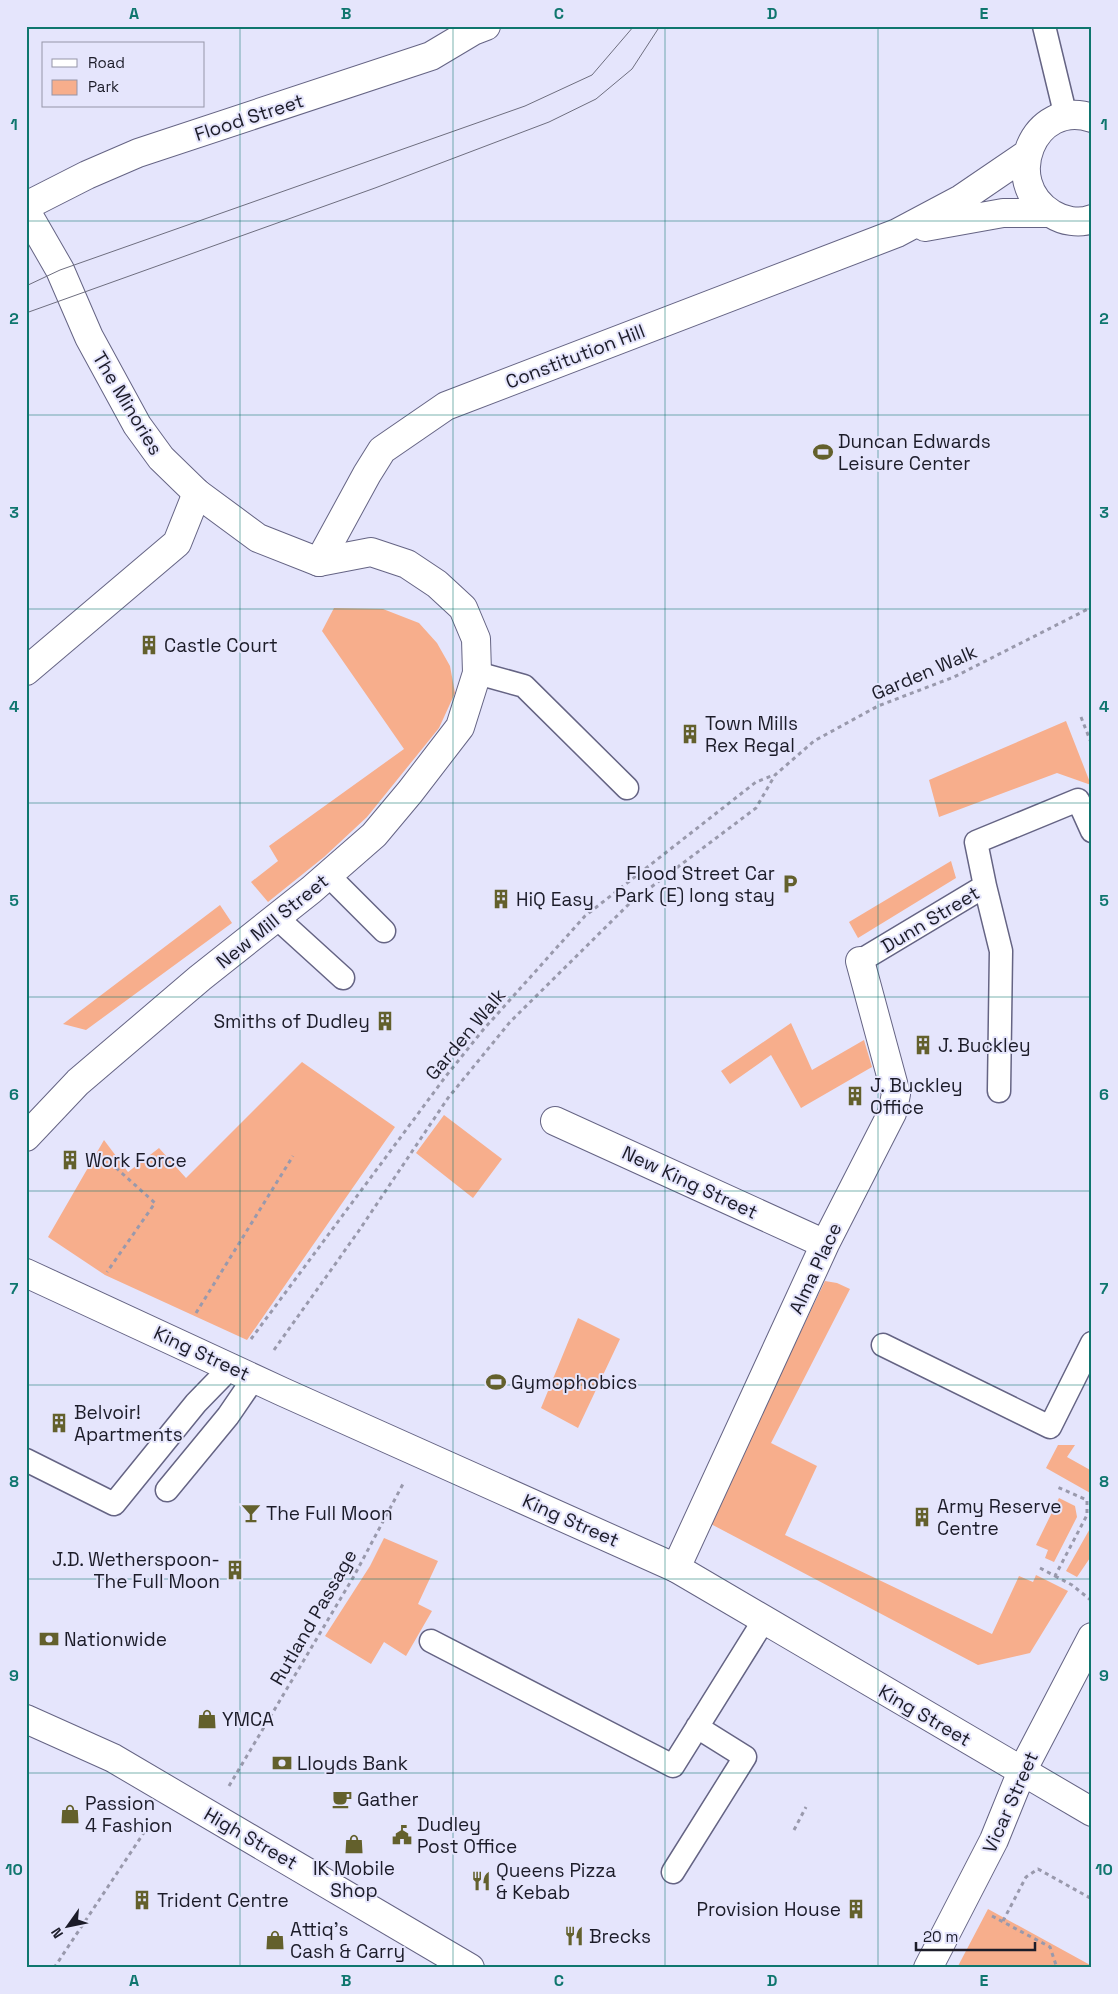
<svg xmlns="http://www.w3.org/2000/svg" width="1118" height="1994" viewBox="0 0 1118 1994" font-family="'Space Grotesk',sans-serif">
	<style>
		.green { fill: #f7ae8c }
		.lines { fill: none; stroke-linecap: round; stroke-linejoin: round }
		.lane-casing { stroke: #656484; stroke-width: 25 }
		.street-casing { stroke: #656484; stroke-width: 30 }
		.secondary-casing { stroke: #656484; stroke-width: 30 }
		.path { stroke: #9999ac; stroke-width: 3; stroke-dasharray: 4 4; stroke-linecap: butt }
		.lane { stroke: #fff; stroke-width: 22 }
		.street { stroke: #fff; stroke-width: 28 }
		.secondary { stroke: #fff; stroke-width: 28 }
		.tram { stroke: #6e6e7f; stroke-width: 1 }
		.grid { fill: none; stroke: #0f766e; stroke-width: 1; stroke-opacity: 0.55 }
		.labels { text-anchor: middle; stroke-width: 4; stroke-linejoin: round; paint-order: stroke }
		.street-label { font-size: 19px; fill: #1c1c29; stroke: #e5e5fc }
		.poi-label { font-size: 19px; fill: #1c1c29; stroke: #e5e5fc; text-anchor: start }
		.neatline { fill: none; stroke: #0f766e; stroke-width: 2 }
		.grid-label { font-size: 16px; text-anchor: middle; font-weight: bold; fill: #0f766e }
	</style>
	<rect width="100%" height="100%" fill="#e5e5fc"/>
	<!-- green -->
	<path class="green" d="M334 608 383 609 419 623 437 643 450 666 455 693 439 728 367 817 324 857 268 902 251 882 278 861 269 846 404 749 322 631Z
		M1066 721 1091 785 1057 773 939 817 929 780Z
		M951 861 956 878 858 938 849 922Z
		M220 905 232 923 86 1030 63 1024Z
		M791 1023 812 1070 864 1040 872 1067 801 1108 771 1055 730 1084 721 1071Z
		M302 1062 395 1127 247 1340 105 1275 48 1237 104 1140 128 1172 159 1148 186 1178Z
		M444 1115 502 1159 473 1198 416 1153Z
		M825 1281 837 1283 850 1289 771 1443 817 1466 785 1535 992 1634 1019 1576 1033 1582 1036 1575 1068 1591 1030 1653 978 1665 709 1523Z
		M578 1318 620 1339 578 1428 541 1408Z
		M1058 1445H1075L1067 1457 1092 1471V1494L1046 1468Z
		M1059 1498 1075 1506 1077 1517 1054 1562 1045 1558 1048 1550 1036 1545Z
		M1092 1525V1555L1077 1577 1066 1571Z
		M384 1538 438 1561 418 1604 432 1611 406 1656 384 1642 371 1664 325 1636 370 1566Z
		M988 1909 1092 1966V1968H957Z"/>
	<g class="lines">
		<defs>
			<path id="lane" d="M1044 26 1066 117
				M477 673 524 686 627 788
				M328 875 384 931
				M985 886 1001 951 999 1091
				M277 918 343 978
				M860 961 985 886 976 842 1078 800 1092 831
				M883 1345 1050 1427 1092 1343
				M26 1460 114 1504 196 1403 232 1366
				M167 1490 228 1416 254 1378
				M431 1641 673 1766 764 1620
				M673 1872 745 1757 697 1727"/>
			<path id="street" d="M1092 118C1034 98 999 182 1052 214 1063 221 1079 224 1092 219
				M925 227 1003 213H1050
				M319 562 367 474 382 450 446 406 897 233 961 199 1027 154
				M26 671 177 543 197 493
				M555 1121 825 1244
				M676 1568 825 1244 892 1113 896 1094 860 961"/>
			<path id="secondary" d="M26 206 87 175 138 153 431 56 473 31 486 26
				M26 211 60 270 89 337 137 425 161 458 197 493 258 538 319 562 371 552 407 564 437 584 463 608 476 639 477 673 460 727 410 792 374 835 311 890 200 978 78 1082 26 1137
				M26 1273 283 1392 676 1568 1092 1812
				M26 1719 113 1758 470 1968
				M928 1968 994 1840 1022 1771 1092 1637"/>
		</defs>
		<!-- lane casing -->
		<use href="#lane" class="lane-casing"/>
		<!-- street casing -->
		<use href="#street" class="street-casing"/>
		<!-- secondary casing -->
		<use href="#secondary" class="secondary-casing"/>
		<!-- path -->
		<path class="path" d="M1081 717 1092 745
			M104 1157 155 1203 107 1272
			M196 1313 293 1156
			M251 1339 446 1076 483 1030 585 916 756 782 774 775
			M274 1350 358 1232 448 1098 510 1022 630 903 756 808 775 775 814 741 878 706 954 677 1092 607
			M1040 1568 1055 1576 1087 1515V1500L1055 1486
			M1055 1576 1072 1585 1092 1601
			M229 1786 354 1576 403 1484
			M794 1830 806 1807
			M992 1916 1050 1947 1057 1968
			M1003 1921 1026 1877 1038 1869 1092 1899
			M54 1968 147 1828"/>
		<!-- lane -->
		<use href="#lane" class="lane"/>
		<!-- street -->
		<use href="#street" class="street"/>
		<!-- secondary -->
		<use href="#secondary" class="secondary"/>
		<!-- tram -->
		<path class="tram" d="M26 286 60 270 525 106 592 75 634 26
			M26 313 375 188 549 122 596 99 632 69 660 26"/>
	</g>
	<!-- grid -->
	<path class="grid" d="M240 26V1968M453 26V1968M665 26V1968M878 26V1968M26 221H1092M26 415H1092M26 609H1092M26 803H1092M26 997H1092M26 1191H1092M26 1385H1092M26 1579H1092M26 1773H1092"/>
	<!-- icons -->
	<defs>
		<symbol id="stadium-bare" viewBox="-9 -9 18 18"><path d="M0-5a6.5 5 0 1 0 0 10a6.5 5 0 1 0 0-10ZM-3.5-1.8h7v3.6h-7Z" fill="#63602c" stroke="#e5e5fc" stroke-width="2.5" paint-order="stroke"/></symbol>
		<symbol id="building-bare" viewBox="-9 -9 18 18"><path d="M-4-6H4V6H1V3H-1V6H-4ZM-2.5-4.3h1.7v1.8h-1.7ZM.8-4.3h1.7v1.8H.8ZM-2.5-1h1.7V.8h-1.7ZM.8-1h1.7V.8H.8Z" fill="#63602c" stroke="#e5e5fc" stroke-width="2.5" paint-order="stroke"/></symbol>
		<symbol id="parking-bare" viewBox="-9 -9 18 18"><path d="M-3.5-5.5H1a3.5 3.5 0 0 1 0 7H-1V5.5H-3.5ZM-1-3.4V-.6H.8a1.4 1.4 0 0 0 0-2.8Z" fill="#63602c" stroke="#e5e5fc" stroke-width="2.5" paint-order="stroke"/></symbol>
		<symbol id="bar-bare" viewBox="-9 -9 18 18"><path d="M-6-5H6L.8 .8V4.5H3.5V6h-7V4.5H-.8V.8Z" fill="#63602c" stroke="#e5e5fc" stroke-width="2.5" paint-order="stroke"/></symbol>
		<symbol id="bank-bare" viewBox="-9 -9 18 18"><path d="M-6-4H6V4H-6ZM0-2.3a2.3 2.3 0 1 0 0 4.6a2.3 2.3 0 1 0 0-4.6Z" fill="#63602c" stroke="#e5e5fc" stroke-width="2.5" paint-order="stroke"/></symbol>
		<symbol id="shop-bare" viewBox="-9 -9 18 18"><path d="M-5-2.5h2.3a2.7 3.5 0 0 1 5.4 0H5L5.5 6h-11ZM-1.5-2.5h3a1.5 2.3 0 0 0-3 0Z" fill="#63602c" stroke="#e5e5fc" stroke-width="2.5" paint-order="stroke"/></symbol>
		<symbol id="cafe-bare" viewBox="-9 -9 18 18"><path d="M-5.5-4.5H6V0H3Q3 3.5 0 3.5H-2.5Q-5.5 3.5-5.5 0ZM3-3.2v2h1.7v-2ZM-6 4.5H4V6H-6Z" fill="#63602c" stroke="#e5e5fc" stroke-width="2.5" paint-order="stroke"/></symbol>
		<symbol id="civic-bare" viewBox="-9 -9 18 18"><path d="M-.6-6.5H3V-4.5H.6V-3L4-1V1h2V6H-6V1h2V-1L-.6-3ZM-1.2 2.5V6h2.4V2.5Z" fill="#63602c" stroke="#e5e5fc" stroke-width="2.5" paint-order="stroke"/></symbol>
		<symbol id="restaurant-bare" viewBox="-9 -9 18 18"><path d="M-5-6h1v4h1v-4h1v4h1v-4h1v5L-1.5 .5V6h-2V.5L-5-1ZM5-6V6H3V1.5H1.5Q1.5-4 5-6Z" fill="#63602c" stroke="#e5e5fc" stroke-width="2.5" paint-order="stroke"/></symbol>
	</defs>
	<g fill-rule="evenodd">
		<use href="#stadium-bare" x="809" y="438" width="28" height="28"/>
		<use href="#building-bare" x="135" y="631" width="28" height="28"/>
		<use href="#building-bare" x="676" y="720" width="28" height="28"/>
		<use href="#parking-bare" x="776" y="870" width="28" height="28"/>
		<use href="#building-bare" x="487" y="885" width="28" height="28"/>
		<use href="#building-bare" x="371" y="1007" width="28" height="28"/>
		<use href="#building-bare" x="909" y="1031" width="28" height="28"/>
		<use href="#building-bare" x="841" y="1082" width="28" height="28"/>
		<use href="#building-bare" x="56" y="1146" width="28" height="28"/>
		<use href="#stadium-bare" x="482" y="1368" width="28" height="28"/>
		<use href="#building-bare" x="45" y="1409" width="28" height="28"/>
		<use href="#bar-bare" x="237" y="1499" width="28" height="28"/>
		<use href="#building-bare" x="908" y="1503" width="28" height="28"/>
		<use href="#building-bare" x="221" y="1556" width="28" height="28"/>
		<use href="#bank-bare" x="35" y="1625" width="28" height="28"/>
		<use href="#shop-bare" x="193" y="1705" width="28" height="28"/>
		<use href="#bank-bare" x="268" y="1749" width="28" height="28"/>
		<use href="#cafe-bare" x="328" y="1785" width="28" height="28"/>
		<use href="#shop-bare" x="56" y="1800" width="28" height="28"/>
		<use href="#civic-bare" x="388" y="1821" width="28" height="28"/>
		<use href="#shop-bare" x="340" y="1830" width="28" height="28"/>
		<use href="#restaurant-bare" x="467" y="1867" width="28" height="28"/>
		<use href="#building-bare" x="128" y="1886" width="28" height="28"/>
		<use href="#building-bare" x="842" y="1895" width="28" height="28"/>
		<use href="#restaurant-bare" x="560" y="1922" width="28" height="28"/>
		<use href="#shop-bare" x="261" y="1926" width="28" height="28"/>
	</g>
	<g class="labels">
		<!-- street labels -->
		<g class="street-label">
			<text transform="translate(249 117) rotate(-18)" y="7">Flood Street</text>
			<text transform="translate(575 356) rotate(-21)" y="7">Constitution Hill</text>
			<text transform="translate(128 403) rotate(59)" y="7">The Minories</text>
			<text transform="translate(924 672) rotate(-23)" y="7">Garden Walk</text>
			<text transform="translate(930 919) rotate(-31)" y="7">Dunn Street</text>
			<text transform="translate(272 921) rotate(-39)" y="7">New Mill Street</text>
			<text transform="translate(465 1034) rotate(-50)" y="7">Garden Walk</text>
			<text transform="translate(690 1182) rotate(25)" y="7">New King Street</text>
			<text transform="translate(815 1268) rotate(-65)" y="7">Alma Place</text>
			<text transform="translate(202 1353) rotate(25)" y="7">King Street</text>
			<text transform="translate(571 1520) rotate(24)" y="7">King Street</text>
			<text transform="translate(313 1617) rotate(-60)" y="7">Rutland Passage</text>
			<text transform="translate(925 1715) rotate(30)" y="7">King Street</text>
			<text transform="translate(1010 1802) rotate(-66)" y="7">Vicar Street</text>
			<text transform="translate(251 1838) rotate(30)" y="7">High Street</text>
		</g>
		<!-- poi labels -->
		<g class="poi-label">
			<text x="838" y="448">Duncan Edwards<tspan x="838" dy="22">Leisure Center</tspan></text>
			<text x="164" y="652">Castle Court</text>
			<text x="705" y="730">Town Mills<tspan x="705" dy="22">Rex Regal</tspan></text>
			<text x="775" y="880" text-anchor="end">Flood Street Car<tspan x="775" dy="22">Park (E) long stay</tspan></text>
			<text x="516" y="906">HiQ Easy</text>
			<text x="370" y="1028" text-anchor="end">Smiths of Dudley</text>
			<text x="938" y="1052">J. Buckley</text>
			<text x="870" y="1092">J. Buckley<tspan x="870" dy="22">Office</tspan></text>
			<text x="85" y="1167">Work Force</text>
			<text x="511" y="1389">Gymophobics</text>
			<text x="74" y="1419">Belvoir!<tspan x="74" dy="22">Apartments</tspan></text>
			<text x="937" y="1513">Army Reserve<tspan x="937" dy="22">Centre</tspan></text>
			<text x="266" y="1520">The Full Moon</text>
			<text x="220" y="1566" text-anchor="end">J.D. Wetherspoon-<tspan x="220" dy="22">The Full Moon</tspan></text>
			<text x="64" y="1646">Nationwide</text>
			<text x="222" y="1726">YMCA</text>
			<text x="297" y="1770">Lloyds Bank</text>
			<text x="357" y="1806">Gather</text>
			<text x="85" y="1810">Passion<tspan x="85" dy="22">4 Fashion</tspan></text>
			<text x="417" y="1831">Dudley<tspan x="417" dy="22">Post Office</tspan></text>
			<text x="354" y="1875" text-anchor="middle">IK Mobile<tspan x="354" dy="22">Shop</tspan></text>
			<text x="496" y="1877">Queens Pizza<tspan x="496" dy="22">&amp; Kebab</tspan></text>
			<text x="157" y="1907">Trident Centre</text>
			<text x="841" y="1916" text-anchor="end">Provision House</text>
			<text x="290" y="1936">Attiq's<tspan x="290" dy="22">Cash &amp; Carry</tspan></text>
			<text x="589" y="1943">Brecks</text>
		</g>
	</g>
	<!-- border -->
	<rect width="1118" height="1994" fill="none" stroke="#e5e5fc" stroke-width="55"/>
	<!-- legend -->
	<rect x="42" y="42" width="162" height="65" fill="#e5e5fc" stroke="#9595a8"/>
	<rect x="52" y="59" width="25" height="8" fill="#ffffff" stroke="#9595a8"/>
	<text x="88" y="68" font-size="15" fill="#1c1c29">Road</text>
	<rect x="52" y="80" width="25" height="15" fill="#f7ae8c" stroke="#9595a8"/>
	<text x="88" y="92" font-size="15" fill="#1c1c29">Park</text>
	<!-- north arrow -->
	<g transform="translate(68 1926) rotate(237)" stroke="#e5e5fc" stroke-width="4" paint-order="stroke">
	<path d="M0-4L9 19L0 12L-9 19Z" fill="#1c1c29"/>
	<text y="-8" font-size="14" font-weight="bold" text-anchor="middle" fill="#1c1c29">N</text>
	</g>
	<!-- scale -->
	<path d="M916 1942v8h119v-8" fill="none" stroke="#1c1c29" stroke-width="2.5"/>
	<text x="923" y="1942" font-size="15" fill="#1c1c29" stroke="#e5e5fc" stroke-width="4" paint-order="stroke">20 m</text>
	<rect x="28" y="28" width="1062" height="1938" class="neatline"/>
	<g class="grid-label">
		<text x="134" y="19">A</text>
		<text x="346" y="19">B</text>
		<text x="559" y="19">C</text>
		<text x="772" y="19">D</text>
		<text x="984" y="19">E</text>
		<text x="14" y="130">1</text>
		<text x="1104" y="130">1</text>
		<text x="14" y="324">2</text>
		<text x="1104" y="324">2</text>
		<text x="14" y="518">3</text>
		<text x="1104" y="518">3</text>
		<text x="14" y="712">4</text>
		<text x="1104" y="712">4</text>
		<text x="14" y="906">5</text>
		<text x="1104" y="906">5</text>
		<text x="14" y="1100">6</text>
		<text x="1104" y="1100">6</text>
		<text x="14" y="1294">7</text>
		<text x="1104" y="1294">7</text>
		<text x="14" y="1487">8</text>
		<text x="1104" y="1487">8</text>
		<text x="14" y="1681">9</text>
		<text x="1104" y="1681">9</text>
		<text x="14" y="1875">10</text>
		<text x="1104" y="1875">10</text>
		<text x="134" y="1986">A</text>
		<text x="346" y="1986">B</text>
		<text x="559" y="1986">C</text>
		<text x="772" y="1986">D</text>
		<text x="984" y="1986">E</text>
	</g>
</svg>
